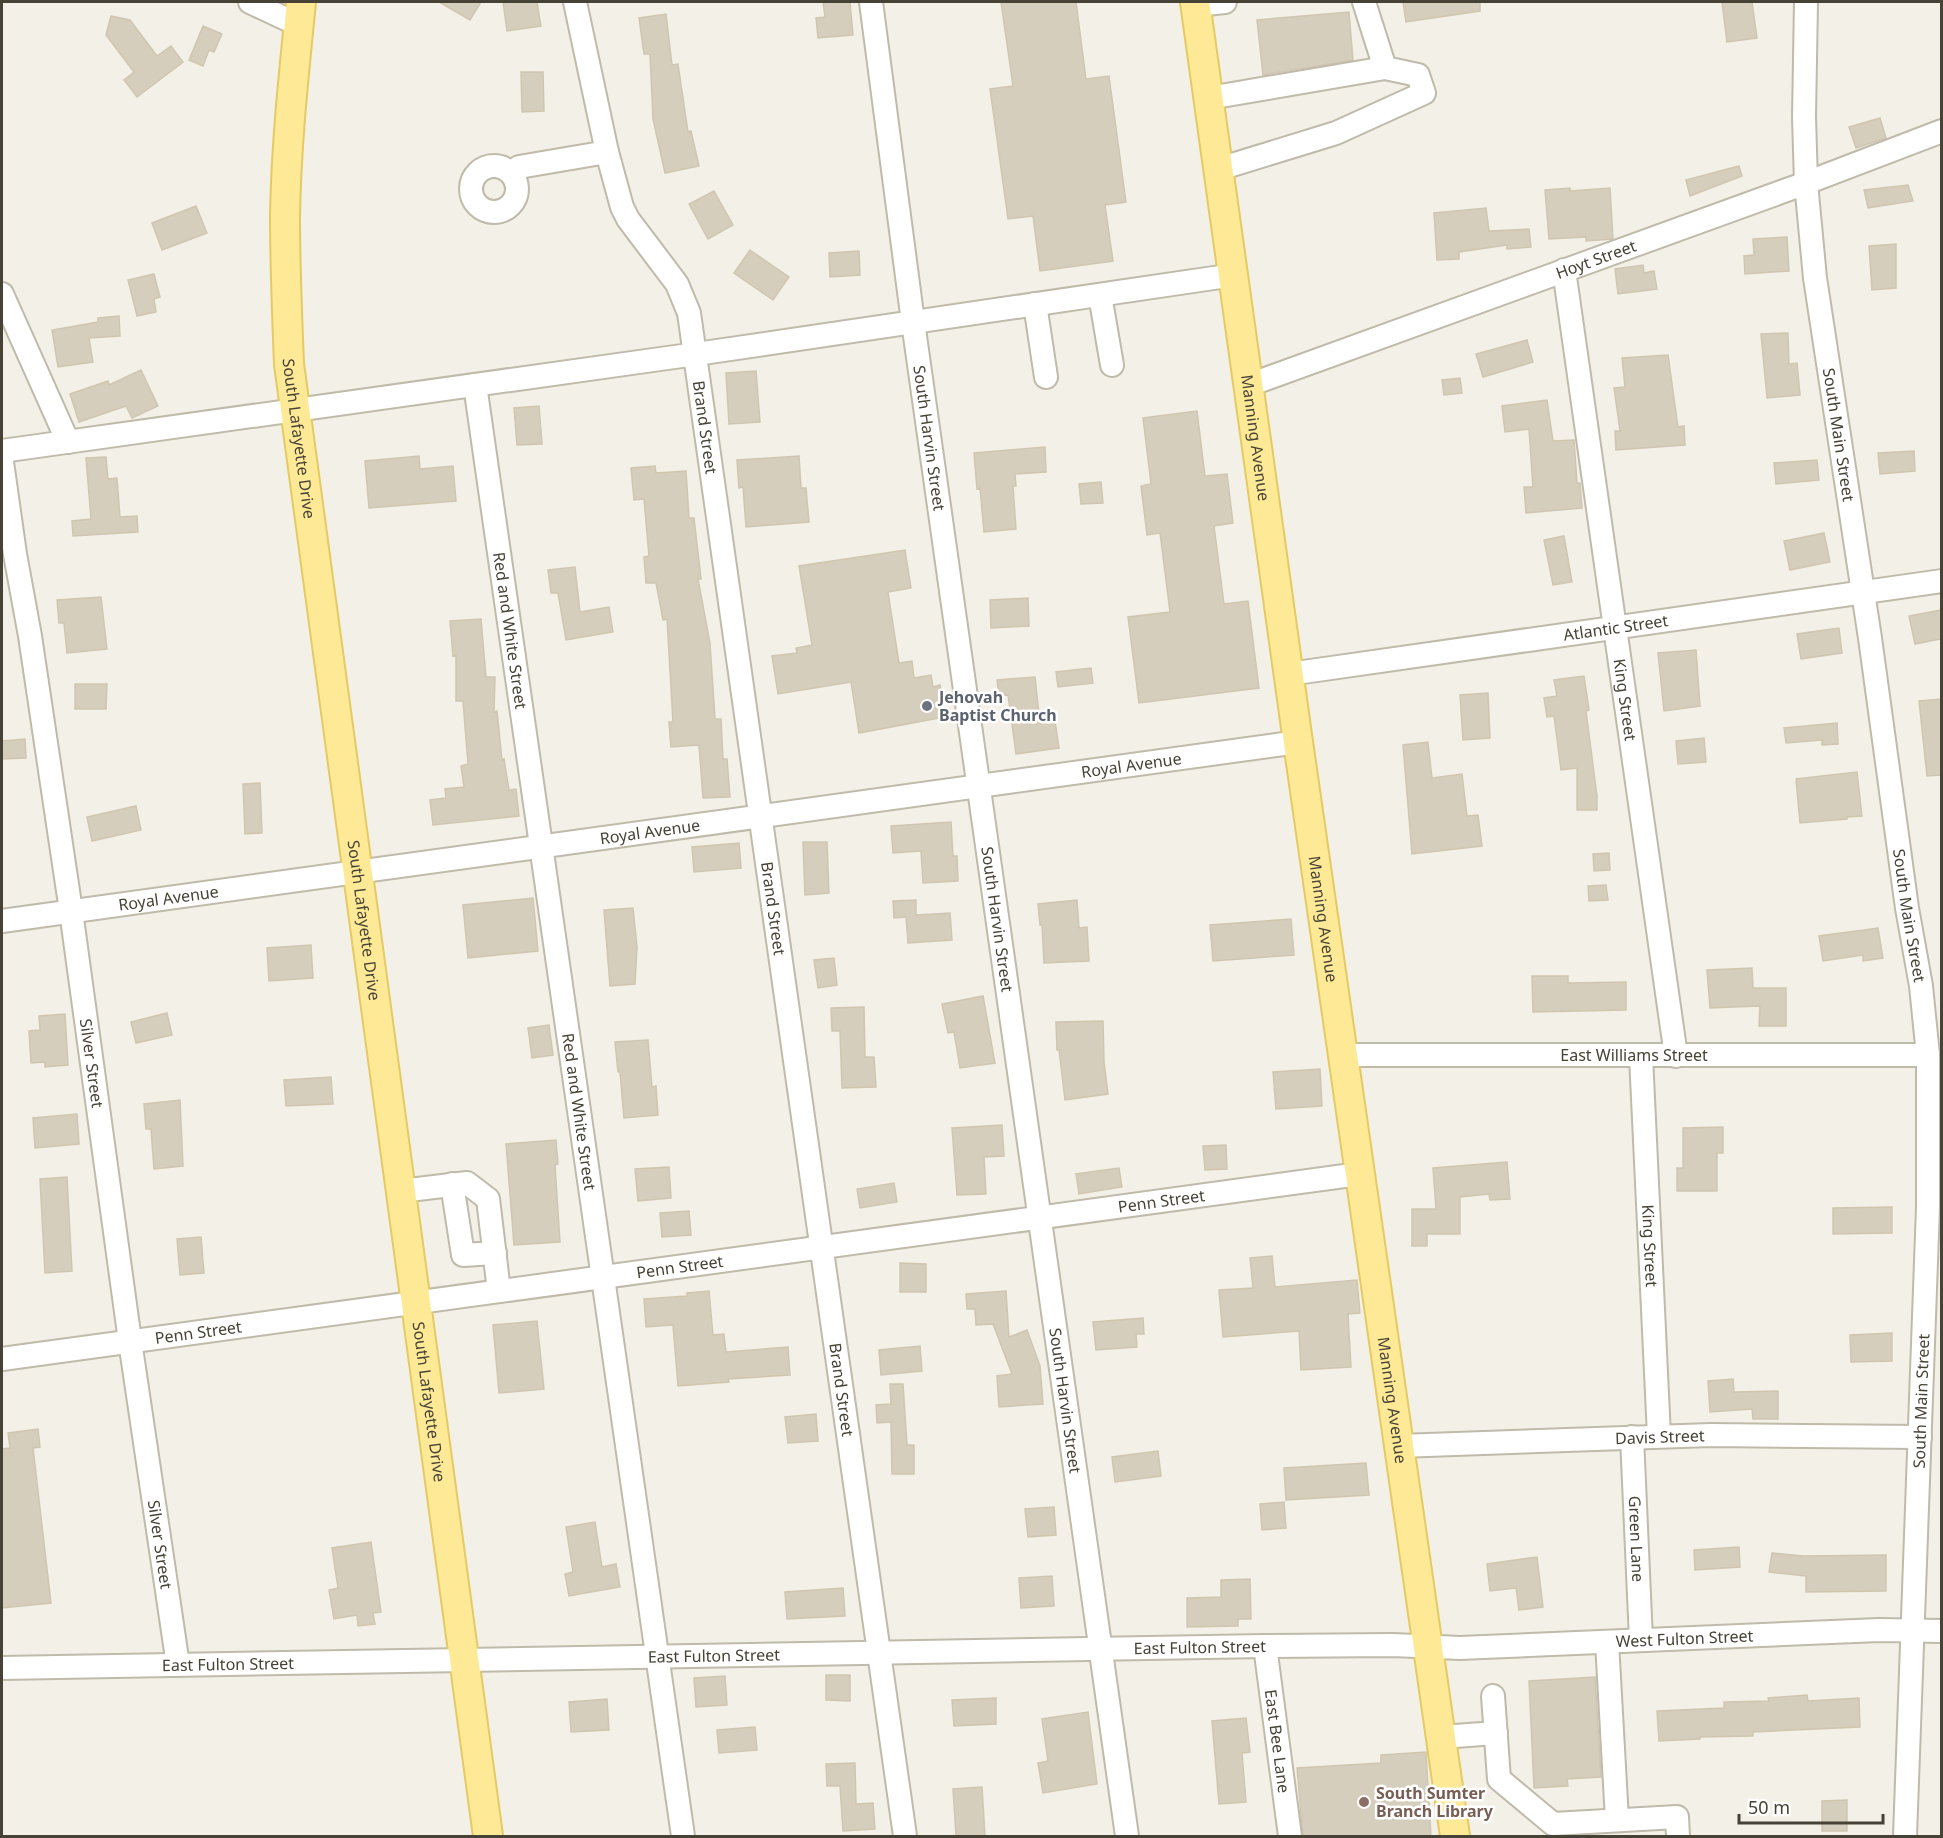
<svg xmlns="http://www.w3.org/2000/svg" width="1943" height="1838" viewBox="0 0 1943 1838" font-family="'Noto Sans',sans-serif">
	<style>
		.building { fill: #d5cebc; stroke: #d0c6b0; stroke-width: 1.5 }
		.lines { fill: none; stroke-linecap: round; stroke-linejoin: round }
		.minor-casing { stroke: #bfbaaa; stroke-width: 26 }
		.major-casing { stroke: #e4ca65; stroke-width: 32 }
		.minor { stroke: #fff; stroke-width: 22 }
		.major { stroke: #feea96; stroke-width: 28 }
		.worship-dot { fill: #6b7280; stroke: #fff; stroke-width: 2 }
		.education-dot { fill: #8d6e63; stroke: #fff; stroke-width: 2 }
		.labels { text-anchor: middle; stroke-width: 5; stroke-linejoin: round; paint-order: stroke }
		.street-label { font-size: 16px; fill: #474236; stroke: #fff }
		.worship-label { font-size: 16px; font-weight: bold; fill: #5b616d; stroke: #fff; text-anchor: start }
		.education-label { font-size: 16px; font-weight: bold; fill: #785e54; stroke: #fff; text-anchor: start }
	</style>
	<rect width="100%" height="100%" fill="#f3f1e7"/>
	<!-- building -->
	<path class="building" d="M439 2H481L470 20Z
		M503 2H537L541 26 507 31Z
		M823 2H850L853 35 818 38 816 18 825 17Z
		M1001 2H1076L1086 79 1109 76 1126 202 1105 205 1113 261 1040 271 1033 216 1008 219 990 89 1013 86Z
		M1403 2H1480V11L1406 22Z
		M1722 2H1752L1757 38 1727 42Z
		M1349 12 1353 60 1263 75 1257 20Z
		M666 14 672 65 678 64 688 132 691 131 699 166 665 173 653 119 650 54H644L639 18Z
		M111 16 130 20 157 56 171 46 183 62 137 97 124 80 134 72 106 35Z
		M203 26 222 34 214 52 209 50 203 66 189 60Z
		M521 72H543L544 111 522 112Z
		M1880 118 1886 138 1856 148 1849 127Z
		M1739 166 1742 176 1690 196 1686 180Z
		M1908 185 1913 201 1868 208 1864 190Z
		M1570 188V191L1610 188 1613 239 1586 241V237L1549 239 1545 190Z
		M714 191 733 225 708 239 689 204Z
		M196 206 207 233 162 250 152 223Z
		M1486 208 1489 231 1529 229 1531 247 1507 249V245L1459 252V259L1437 260 1434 213Z
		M1787 237 1789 271 1745 274 1744 256 1754 255 1753 239Z
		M1896 244V288L1872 290 1869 246Z
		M750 250 789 277 773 300 734 273Z
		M859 251 860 275 830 277 829 253Z
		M1643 265 1644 273 1654 271 1657 289 1618 294 1615 269Z
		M154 274 160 297 154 299 156 312 137 316 128 280Z
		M119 316 120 336 89 338 93 362 58 367 52 330 98 322V318Z
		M1788 333 1789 364 1797 363 1800 395 1767 398 1761 334Z
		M1527 340 1533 362 1483 377 1476 354Z
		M1668 355 1678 427 1684 426 1685 445 1616 450 1615 431H1620L1614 388 1625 387 1622 358Z
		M141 370 158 406 132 418 126 406 79 422 70 394 108 381 109 385Z
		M756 371 760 422 729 424 726 373Z
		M1460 378 1462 393 1444 395 1442 380Z
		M1547 400 1553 441 1574 440 1577 483H1580L1582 508 1526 513 1524 487H1533L1529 429 1505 432 1502 406Z
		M539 406 542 444 517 445 514 408Z
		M1197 411 1205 476 1227 474 1233 523 1214 526 1224 604 1248 601 1259 688 1139 703 1128 617 1170 612 1160 533 1147 535 1141 486 1151 484 1143 418Z
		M1045 447 1046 472 1015 474 1016 486H1013L1016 529 984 532 980 488 977 489 974 453Z
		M1914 451 1915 471 1880 474 1878 453Z
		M419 456 420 469 453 466 456 501 369 508 365 461Z
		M799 456 801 488H806L809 522 746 527 743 487 739 488 737 460Z
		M106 457 108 479 117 478 120 517 137 516 138 532 73 536 72 521 91 519 86 458Z
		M1817 460 1819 480 1776 484 1774 463Z
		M655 466 656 473 686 471 689 518H694L701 579H698L710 643 715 719H721L723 759H727L730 797 703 798 699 745 671 747 669 722H673L667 619 663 620 656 583H646L644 557 649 556 644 499 634 500 631 468Z
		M1101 482 1103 503 1081 504 1079 484Z
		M1824 533 1830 562 1790 570 1784 541Z
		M1564 536 1572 582 1553 585 1544 540Z
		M905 550 911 588 888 592 899 663 912 661 914 678 931 675 933 687 940 685 945 717 859 733 851 682 778 694 772 656 797 653 796 648 812 645 799 566Z
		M575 567 580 612 609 607 613 632 566 640 558 593H551L548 570Z
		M101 597 107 649 67 653 64 623H59L57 600Z
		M1028 598 1029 626 991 628 990 600Z
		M1941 610V639L1915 644 1909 616Z
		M481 619 486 677H495L494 712 497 711 502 760 504 759 509 790 516 789 519 816 433 825 430 800 446 798 445 789 464 787 461 766 468 764 463 701H456V655L453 656 450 621Z
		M1839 628 1842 653 1801 659 1797 634Z
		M1696 650 1700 706 1664 711 1658 653Z
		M1091 668 1093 683 1058 687 1056 672Z
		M1584 676 1589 710 1586 711 1597 796V810H1577V768L1561 770 1554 716 1547 717 1544 698 1557 696 1554 680Z
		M1035 677 1040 723 1055 721 1059 748 1016 754 1008 695 999 696 997 680Z
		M75 684H107L106 709H75Z
		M1488 693 1490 738 1463 740 1460 695Z
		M1941 699V775L1927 776 1919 701Z
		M1837 723 1838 744 1822 745V740L1786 743 1784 728Z
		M1704 738 1706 762 1678 764 1676 741Z
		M25 739 26 758 2 759V741Z
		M1428 742 1432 778 1462 774 1467 816 1478 815 1482 846 1412 854 1403 745Z
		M1857 772 1862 816 1847 817V819L1800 823 1796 779Z
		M260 783 262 833 245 834 243 784Z
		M136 806 141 830 92 841 87 817Z
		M951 822 953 856H957L958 881 923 883 921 851 893 853 891 826Z
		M803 842H827L829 893 805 895Z
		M739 843 741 868 694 872 692 847Z
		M1609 853 1610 870 1594 871 1593 854Z
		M1606 885 1608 900 1589 901 1588 886Z
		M533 898 538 951 468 958 463 905Z
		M916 900V915L950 913 952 940 908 943 906 917 894 918 893 901Z
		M1077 900 1079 928 1087 927 1089 961 1044 963 1042 925H1040L1038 904Z
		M633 908 637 947 635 984 610 986 604 910Z
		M1291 919 1294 955 1213 961 1210 925Z
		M1878 928 1883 958 1863 961V955L1823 961 1819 936Z
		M311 945 313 978 269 981 267 948Z
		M834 958 837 985 818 988 814 960Z
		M1752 968 1753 988H1786V1026H1759L1760 1006 1710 1008 1707 970Z
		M1532 976H1568V983L1626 982V1010L1533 1012Z
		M983 996 995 1063 960 1068 954 1032 948 1033 942 1004Z
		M864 1007 865 1057H874L876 1087 842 1088 840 1031H832L831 1008Z
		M167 1013 172 1035 136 1043 131 1022Z
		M65 1014 68 1065 45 1067V1062L31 1063 29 1031 40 1030 39 1016Z
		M1103 1021 1104 1062 1108 1094 1065 1100 1059 1050H1057L1056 1022Z
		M549 1025 553 1055 532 1058 528 1028Z
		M648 1040 652 1087 656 1086 658 1115 624 1118 620 1072H618L615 1042Z
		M1320 1069 1322 1106 1276 1109 1273 1072Z
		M331 1077 333 1104 286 1106 284 1080Z
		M180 1100 183 1166 154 1169 151 1129H146L144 1104Z
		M77 1114 79 1144 35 1148 33 1118Z
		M1002 1125 1004 1156 984 1157 986 1194 957 1195 952 1128Z
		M1723 1127V1153H1717V1191H1677V1168H1683V1128Z
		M556 1140 558 1164 555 1165 560 1242 514 1245 506 1144Z
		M1226 1145 1227 1169 1205 1170 1203 1146Z
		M1507 1162 1510 1199 1490 1200 1489 1194 1460 1197V1234H1427V1246H1412V1209H1436L1433 1168Z
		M669 1167 671 1198 638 1201 635 1169Z
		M1119 1168 1122 1187 1079 1194 1076 1174Z
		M67 1177 72 1271 45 1273 40 1179Z
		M894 1183 897 1202 860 1208 857 1189Z
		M1892 1207V1233L1833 1234V1208Z
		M689 1211 691 1235 662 1237 660 1213Z
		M201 1237 204 1273 180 1275 177 1239Z
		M1272 1256 1275 1287 1357 1280 1360 1313 1348 1314 1351 1367 1301 1370 1299 1331 1223 1337 1219 1290 1253 1288 1250 1258Z
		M900 1263 926 1264V1292H900Z
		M709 1291 713 1335 724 1334 726 1352 788 1347 790 1375 728 1379 729 1382 678 1386 673 1325 646 1327 644 1299 687 1296V1293Z
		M1006 1291 1009 1337 1027 1330 1040 1366 1043 1404 999 1407 997 1376 1012 1374 993 1324 976 1325 975 1309H967L966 1294Z
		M1143 1318 1144 1334H1136L1137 1347 1096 1350 1093 1322Z
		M537 1321 544 1389 499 1393 493 1325Z
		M1892 1333V1361L1851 1362 1850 1335Z
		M920 1346 922 1371 881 1375 879 1350Z
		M1733 1379 1734 1392 1778 1391V1419H1753L1752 1409 1710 1412 1708 1381Z
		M890 1384H903L907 1445H914V1474H892L891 1422 877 1423 876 1405 891 1404Z
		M816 1414 818 1441 788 1443 785 1417Z
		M38 1429 40 1447 33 1448 51 1603 2 1608V1449L10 1448 8 1433Z
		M1158 1451 1161 1476 1115 1482 1112 1457Z
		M1366 1463 1369 1495 1286 1500 1284 1468Z
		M1284 1502 1286 1528 1262 1530 1260 1504Z
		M1054 1507 1056 1535 1028 1537 1025 1509Z
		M595 1522 602 1567 616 1564 620 1587 569 1596 565 1574 573 1572 566 1527Z
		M371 1542 381 1612 373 1613 375 1624 358 1626 357 1615 334 1619 329 1590 338 1588 332 1548Z
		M1739 1547 1740 1567 1695 1570 1694 1550Z
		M1772 1553 1803 1556 1886 1555V1591L1806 1592V1576L1769 1572Z
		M1537 1557 1543 1607 1519 1610 1516 1588 1490 1591 1487 1564Z
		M1052 1576 1054 1606 1021 1608 1019 1578Z
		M1250 1579 1251 1619H1238V1626L1187 1627V1598L1221 1597V1580Z
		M843 1588 845 1616 787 1619 785 1592Z
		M826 1675H850V1701L826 1700Z
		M725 1676 727 1705 696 1707 694 1678Z
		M1595 1677 1601 1777 1567 1779 1568 1786 1534 1788 1529 1681Z
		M1807 1695 1808 1701 1859 1698 1860 1727 1753 1732V1736L1700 1737V1739L1659 1741 1657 1711 1724 1708V1702L1769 1701 1768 1698Z
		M996 1698V1724L954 1726 952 1700Z
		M607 1699 609 1730 571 1732 569 1702Z
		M1088 1712 1097 1784 1043 1793 1038 1763 1048 1761 1042 1719Z
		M1246 1718 1250 1752 1242 1753 1246 1802 1219 1804 1212 1721Z
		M755 1727 757 1750 719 1753 717 1730Z
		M1426 1752 1431 1836H1303L1297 1768 1381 1763V1755Z
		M855 1763 856 1804 873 1803 875 1829 843 1831 840 1786H827L826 1764Z
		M982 1787 985 1836H956L953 1789Z
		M1847 1800V1831H1822V1801Z"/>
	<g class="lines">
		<defs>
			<g id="minor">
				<path d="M250 2 299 25"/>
				<path id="s1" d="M575 2 607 152 622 207 628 219 677 284 689 313 905 1836"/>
				<path id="s2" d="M871 2 913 322 1127 1836"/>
				<path id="s3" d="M1806 2 1804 117 1806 183 1815 278 1870 638 1907 908 1921 986 1928 1055V1207L1905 1836"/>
				<path d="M1196 5 1225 2"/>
				<path d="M1209 98 1385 68"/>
				<circle cx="494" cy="189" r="23"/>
				<path d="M1219 169 1336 133 1424 93 1418 75 1385 68 1364 2"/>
				<path d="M512 174 519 167 607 152"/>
				<path id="s4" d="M1564 270 1676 1056"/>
				<path d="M2 294 68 442"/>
				<path d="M1100 295 1112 365"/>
				<path d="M1035 304 1046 377"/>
				<path id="s5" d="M475 385 683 1836"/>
				<path id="s6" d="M1249 385 1806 183 1942 131"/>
				<path d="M2 451 696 354 1234 275"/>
				<path id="s7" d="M2 462 15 554 30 636 71 911 130 1341 178 1665"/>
				<path id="s8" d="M1289 674 1942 581"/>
				<path id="s9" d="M2 921 1298 742"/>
				<path id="s10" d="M1342 1055H1928"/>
				<path id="s11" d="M1641 1056 1659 1436"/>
				<path d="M452 1184 463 1255 495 1253"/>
				<path d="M401 1191 467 1183 488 1199 499 1291"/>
				<path id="s12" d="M2 1359 1359 1174"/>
				<path id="s13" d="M1632 1437 1641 1640"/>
				<path id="s14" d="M1399 1446 1711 1435 1920 1437"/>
				<path d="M1607 1642 1617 1820"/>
				<path id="s15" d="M1265 1646 1290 1836"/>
				<path id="s16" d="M2 1668 1265 1646 1393 1645 1460 1648 1879 1630 1942 1631"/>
				<path d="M1493 1696 1499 1779 1553 1824 1677 1817 1678 1836"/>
				<path d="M1441 1737 1496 1733"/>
			</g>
			<g id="major">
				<path id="s17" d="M301 2C294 73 286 145 285 217 285 266 287 315 289 364L488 1836"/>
				<path id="s18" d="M1195 2 1298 742 1455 1836"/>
			</g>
		</defs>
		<!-- minor casing -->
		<use href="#minor" class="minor-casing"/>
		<!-- major casing -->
		<use href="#major" class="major-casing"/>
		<!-- minor -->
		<use href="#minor" class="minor"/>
		<!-- major -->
		<use href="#major" class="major"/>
	</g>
	<!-- markers -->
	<circle class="worship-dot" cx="927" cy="706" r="6"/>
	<circle class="education-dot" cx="1364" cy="1802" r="6"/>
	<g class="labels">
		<!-- street labels -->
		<g class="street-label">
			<text dy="6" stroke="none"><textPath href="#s6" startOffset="369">Hoyt Street</textPath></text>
			<text dy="6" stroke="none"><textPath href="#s1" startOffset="452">Brand Street</textPath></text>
			<text dy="6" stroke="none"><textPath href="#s3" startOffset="435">South Main Street</textPath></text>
			<text dy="6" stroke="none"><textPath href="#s2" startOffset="440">South Harvin Street</textPath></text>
			<text dy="6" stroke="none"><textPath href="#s18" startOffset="440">Manning Avenue</textPath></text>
			<text dy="6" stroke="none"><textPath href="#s17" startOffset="438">South Lafayette Drive</textPath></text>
			<text dy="6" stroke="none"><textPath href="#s8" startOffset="330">Atlantic Street</textPath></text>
			<text dy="6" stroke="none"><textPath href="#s5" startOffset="248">Red and White Street</textPath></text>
			<text dy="6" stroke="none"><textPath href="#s4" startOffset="434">King Street</textPath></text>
			<text dy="6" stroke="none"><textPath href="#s9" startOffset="1140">Royal Avenue</textPath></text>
			<text dy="6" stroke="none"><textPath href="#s9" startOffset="654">Royal Avenue</textPath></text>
			<text dy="6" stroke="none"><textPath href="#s9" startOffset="168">Royal Avenue</textPath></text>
			<text dy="6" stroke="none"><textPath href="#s1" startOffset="938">Brand Street</textPath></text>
			<text dy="6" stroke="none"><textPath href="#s3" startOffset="921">South Main Street</textPath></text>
			<text dy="6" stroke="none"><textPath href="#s2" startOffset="926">South Harvin Street</textPath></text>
			<text dy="6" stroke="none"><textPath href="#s18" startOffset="926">Manning Avenue</textPath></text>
			<text dy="6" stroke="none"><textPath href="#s17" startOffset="924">South Lafayette Drive</textPath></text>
			<text dy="6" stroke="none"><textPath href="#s10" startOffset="292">East Williams Street</textPath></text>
			<text dy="6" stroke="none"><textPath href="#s7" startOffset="608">Silver Street</textPath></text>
			<text dy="6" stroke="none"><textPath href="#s5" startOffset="734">Red and White Street</textPath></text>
			<text dy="6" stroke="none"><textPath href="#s12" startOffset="1170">Penn Street</textPath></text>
			<text dy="6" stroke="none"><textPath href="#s11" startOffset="190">King Street</textPath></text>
			<text dy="6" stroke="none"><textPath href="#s12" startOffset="684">Penn Street</textPath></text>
			<text dy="6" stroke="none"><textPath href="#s12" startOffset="198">Penn Street</textPath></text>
			<text dy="6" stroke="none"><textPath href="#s1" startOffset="1424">Brand Street</textPath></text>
			<text dy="6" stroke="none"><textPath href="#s2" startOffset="1412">South Harvin Street</textPath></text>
			<text dy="6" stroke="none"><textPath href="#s18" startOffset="1412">Manning Avenue</textPath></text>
			<text transform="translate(1921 1401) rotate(-88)" y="6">South Main Street</text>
			<text dy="6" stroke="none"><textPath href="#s17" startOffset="1410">South Lafayette Drive</textPath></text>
			<text dy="6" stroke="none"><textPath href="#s14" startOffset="261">Davis Street</textPath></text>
			<text dy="6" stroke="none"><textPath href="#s13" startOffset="102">Green Lane</textPath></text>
			<text dy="6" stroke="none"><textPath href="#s7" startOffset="1094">Silver Street</textPath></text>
			<text dy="6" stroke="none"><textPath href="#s16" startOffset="1683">West Fulton Street</textPath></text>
			<text dy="6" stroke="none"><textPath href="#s16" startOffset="1198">East Fulton Street</textPath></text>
			<text dy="6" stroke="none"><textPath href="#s16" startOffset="712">East Fulton Street</textPath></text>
			<text dy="6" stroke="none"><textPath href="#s16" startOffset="226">East Fulton Street</textPath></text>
			<text dy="6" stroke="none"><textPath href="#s15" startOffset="96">East Bee Lane</textPath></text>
		</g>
		<!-- worship labels -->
		<g class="worship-label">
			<text x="939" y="703">Jehovah<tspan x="939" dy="18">Baptist Church</tspan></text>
		</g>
		<!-- education labels -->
		<g class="education-label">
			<text x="1376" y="1799">South Sumter<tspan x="1376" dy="18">Branch Library</tspan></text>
		</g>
	</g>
	<!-- border -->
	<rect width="1943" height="1838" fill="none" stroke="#474236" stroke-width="6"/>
	<!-- scale -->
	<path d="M1739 1814v9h144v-9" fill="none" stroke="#474236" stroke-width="3"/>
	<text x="1748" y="1814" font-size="18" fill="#474236" stroke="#ffffff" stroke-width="4.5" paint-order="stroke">50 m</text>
</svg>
